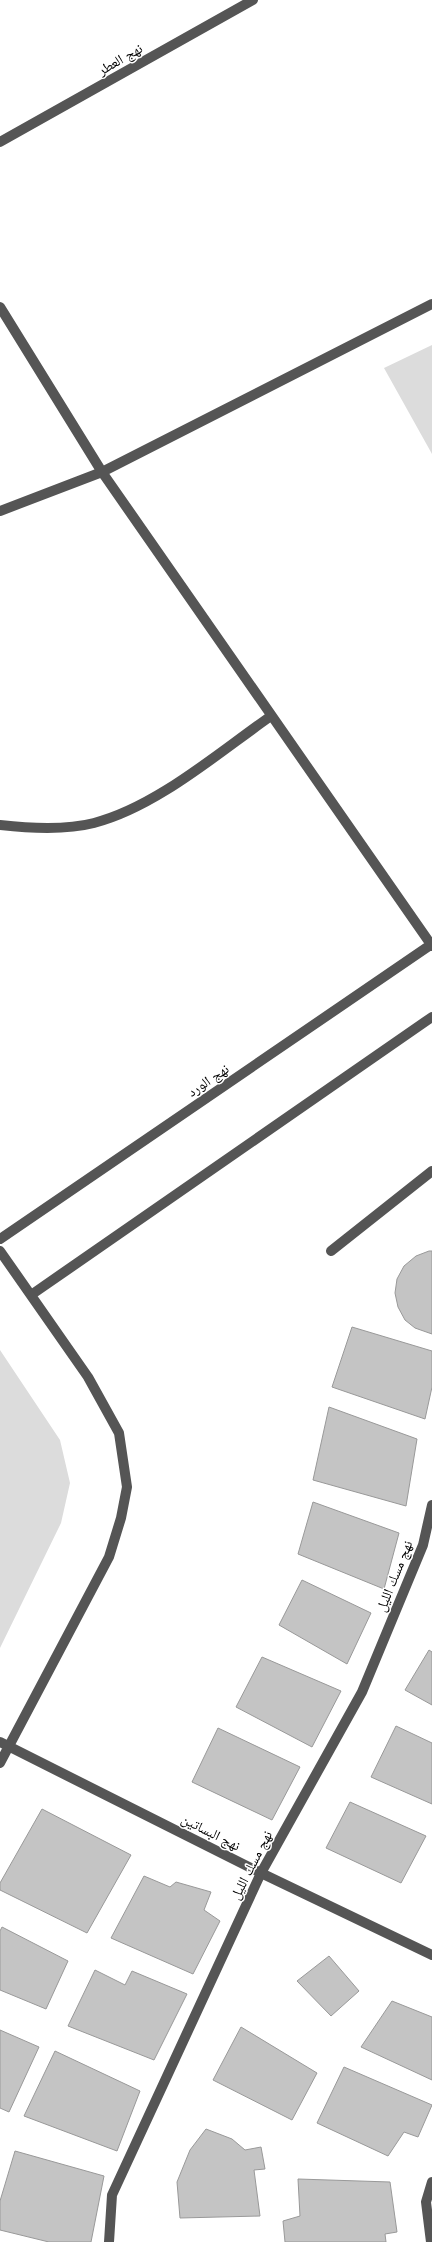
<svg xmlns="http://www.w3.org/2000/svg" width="432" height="2242" viewBox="0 0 432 2242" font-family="Helvetica,'Noto Naskh Arabic',sans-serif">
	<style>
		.green { fill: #dcdcdc }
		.building { fill: #c4c4c4; stroke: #999 }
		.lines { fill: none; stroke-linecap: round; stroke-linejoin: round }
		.minor { stroke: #555; stroke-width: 10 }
		.labels { text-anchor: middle; stroke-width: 3; stroke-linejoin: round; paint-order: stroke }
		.street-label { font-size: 14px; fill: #000; stroke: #fff }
	</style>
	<rect width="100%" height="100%" fill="#fff"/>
	<!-- green -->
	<path class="green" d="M432 345V454L384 368Z
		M0 1350 60 1440 70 1483 61 1523 0 1648Z"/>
	<!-- building -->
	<path class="building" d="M429 1251H432V1334L415 1328 405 1320 398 1307 395 1293 397 1279 404 1266 416 1256Z
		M352 1327 432 1351V1387L425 1419 332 1387Z
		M329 1407 417 1439 406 1506 313 1480Z
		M313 1502 399 1533 384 1589 298 1554Z
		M302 1580 371 1613 347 1664 279 1625Z
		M429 1650 432 1652V1705L405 1690Z
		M262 1657 341 1691 312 1747 236 1707Z
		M396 1726 432 1743V1804L371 1777Z
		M218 1728 300 1767 272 1820 192 1782Z
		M350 1802 426 1836 401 1883 326 1848Z
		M42 1809 131 1855 87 1933 0 1890V1883Z
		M144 1876 170 1887 176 1882 211 1892 204 1910 220 1921 193 1974 111 1938Z
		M2 1927 68 1961 46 2009 0 1990V1931Z
		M329 1956 359 1991 331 2016 297 1981Z
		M95 1970 125 1985 132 1971 187 1994 154 2060 68 2026Z
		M392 2001 432 2017V2080L361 2047Z
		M241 2027 317 2073 292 2120 213 2080Z
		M0 2030 39 2047 9 2112 0 2108Z
		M55 2051 140 2091 117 2151 24 2116Z
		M344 2067 432 2105 418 2137 404 2132 388 2156 317 2123Z
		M206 2129 232 2139 245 2150 261 2147 265 2169 254 2170 260 2216 180 2218 177 2182 190 2150Z
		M15 2151 104 2176 91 2242H49L0 2230V2201Z
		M298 2179 390 2182 397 2232 385 2234 386 2242H285L283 2221 300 2216Z"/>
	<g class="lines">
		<!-- minor -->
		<path class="minor" d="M0 142 253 0
			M0 307 102 472 432 946
			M0 511 102 472 432 304
			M0 825C27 828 67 830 94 823 156 807 218 753 271 716
			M0 1239 432 944
			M0 1251 88 1377 119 1433 127 1487 121 1518 109 1557 0 1763
			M331 1251 432 1171
			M31 1295 432 1017
			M0 1742 261 1873 432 1955
			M109 2242 112 2195 261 1873 362 1692 423 1545 432 1505
			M431 2242 426 2202 432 2182"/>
	</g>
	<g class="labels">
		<!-- street labels -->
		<g class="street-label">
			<text transform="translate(120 59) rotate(-30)" y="5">نهج العطر</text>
			<text transform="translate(208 1080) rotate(-34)" y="5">نهج الورد</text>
			<text transform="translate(394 1576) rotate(-68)" y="5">نهج مسك الليل</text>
			<text transform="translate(211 1832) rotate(27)" y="5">نهج البساتين</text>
			<text transform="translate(251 1865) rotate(-63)" y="5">نهج مسك الليل</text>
		</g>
	</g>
</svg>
